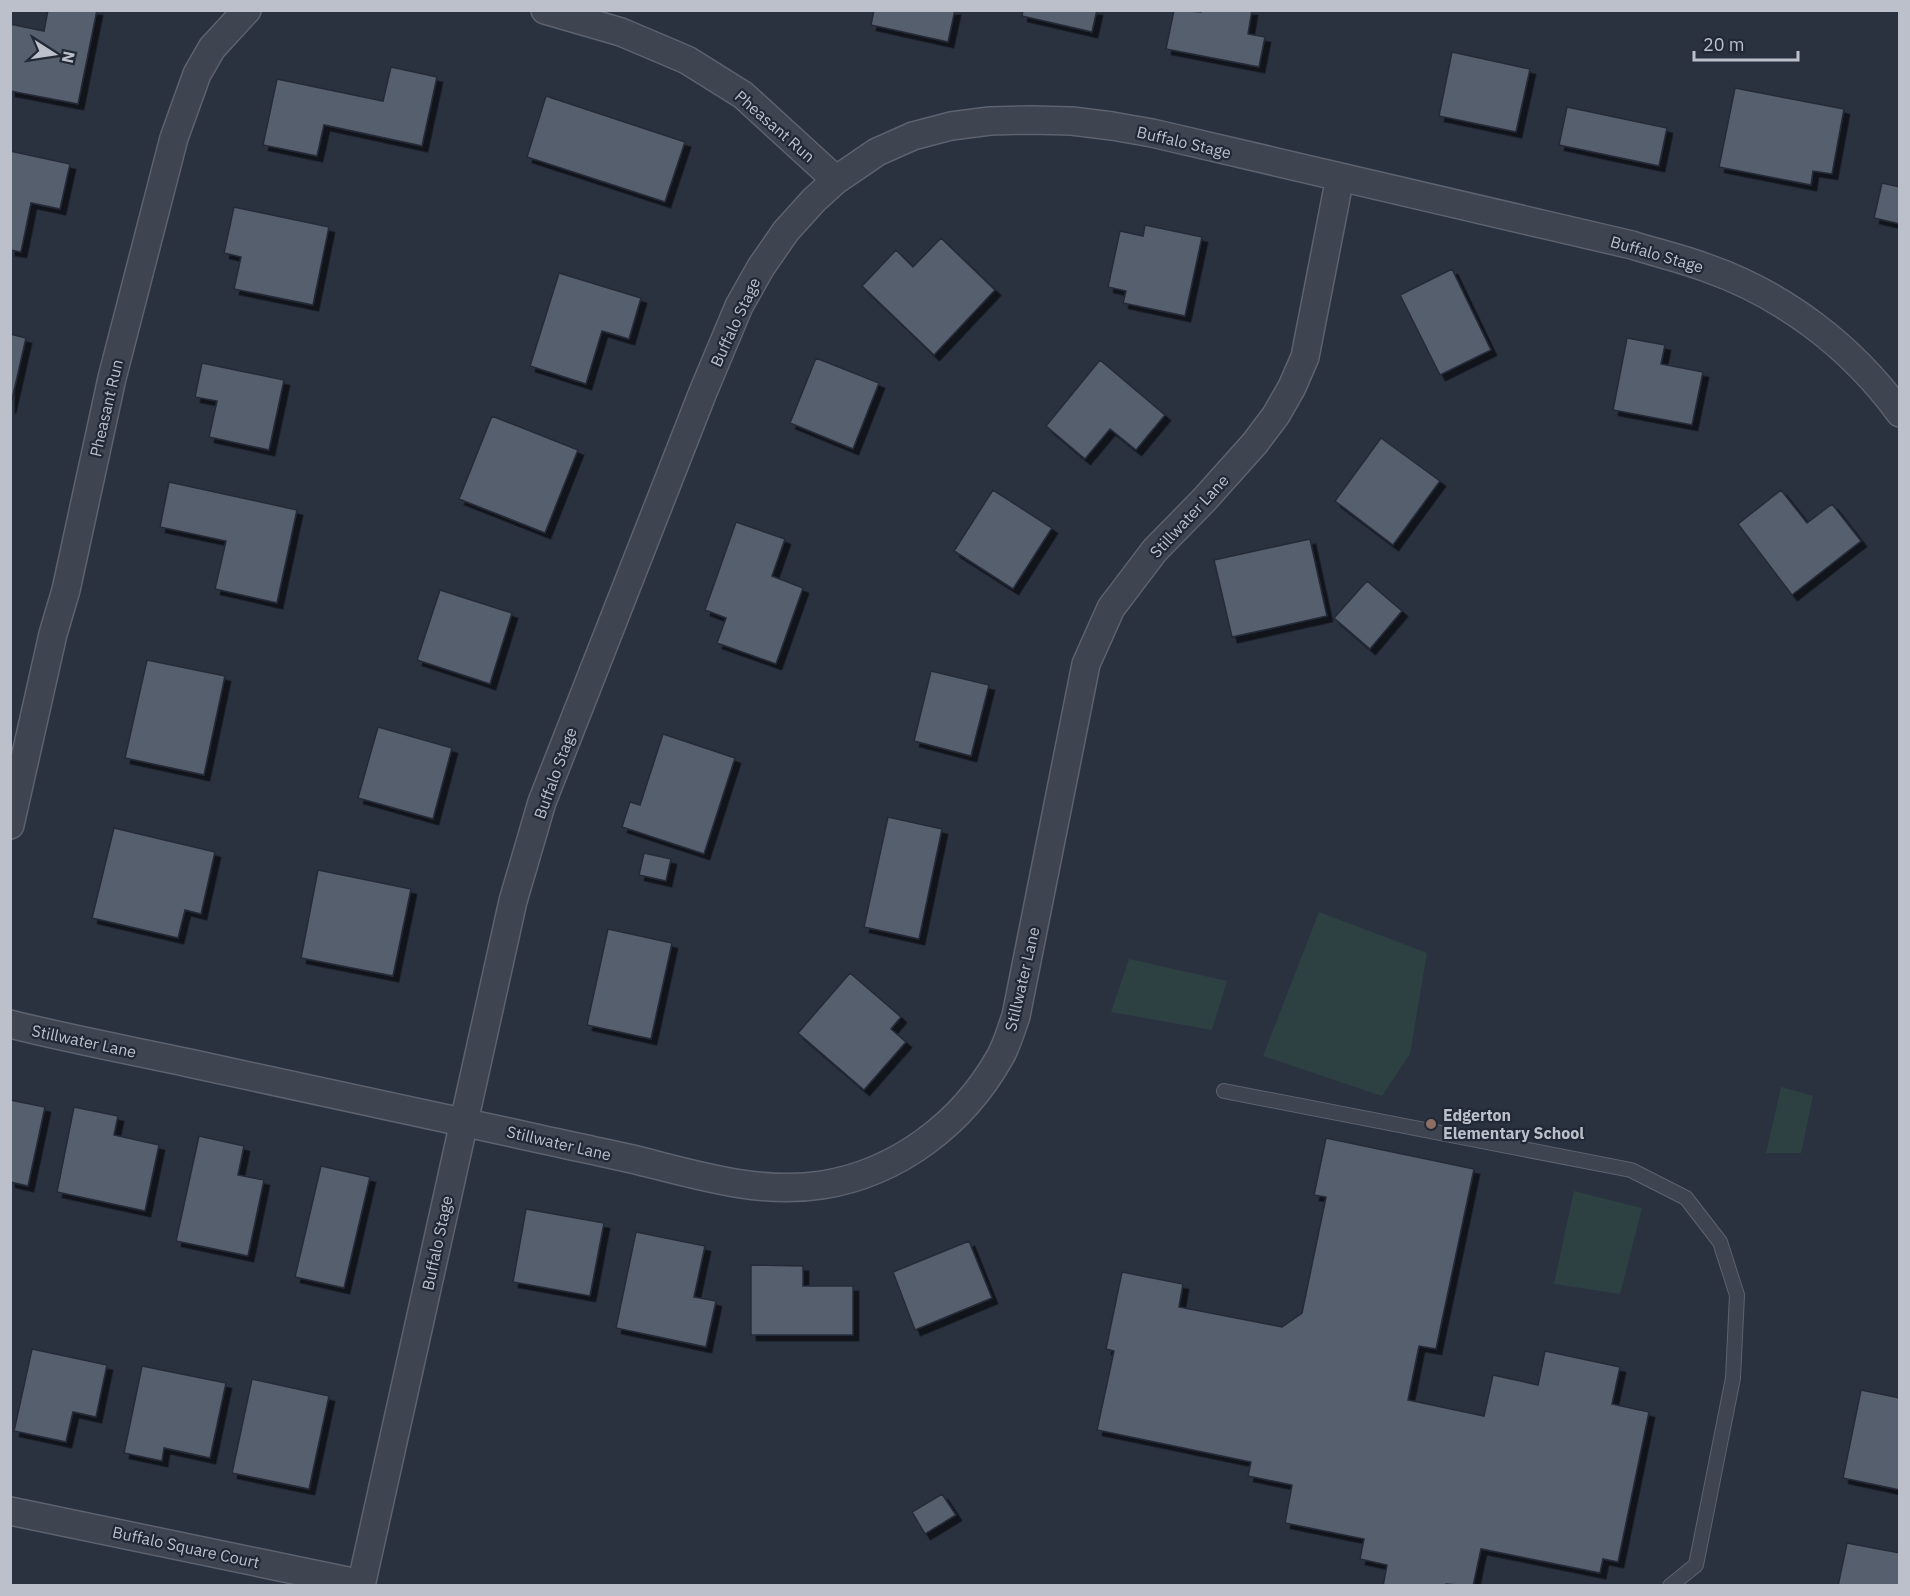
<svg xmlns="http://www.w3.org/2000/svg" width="1910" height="1596" viewBox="0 0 1910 1596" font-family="'IBM Plex Sans',sans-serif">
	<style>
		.green { fill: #2d4042 }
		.building { fill: #555e6d; stroke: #252b38; stroke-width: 1.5; filter: url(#shadow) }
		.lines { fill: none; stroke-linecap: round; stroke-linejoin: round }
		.lane-casing { stroke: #5c626e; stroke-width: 16 }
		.street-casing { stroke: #5c626e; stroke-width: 30 }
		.lane { stroke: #3e4550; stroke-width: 14 }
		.street { stroke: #3e4550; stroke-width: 27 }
		.education-dot { fill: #8d6e63; stroke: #222936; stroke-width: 2 }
		.labels { text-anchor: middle; stroke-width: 4.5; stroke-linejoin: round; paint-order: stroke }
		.street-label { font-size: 16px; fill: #bbc0ca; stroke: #222936 }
		.poi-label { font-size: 16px; font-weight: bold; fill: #bbc0ca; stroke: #222936; text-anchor: start }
	</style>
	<defs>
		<filter id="shadow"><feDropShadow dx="5.5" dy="5.5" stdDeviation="0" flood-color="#0009"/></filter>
	</defs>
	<rect width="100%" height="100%" fill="#2a3240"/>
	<!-- green -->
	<path class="green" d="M1319 912 1427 953 1410 1054 1382 1096 1263 1056Z
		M1129 959 1227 981 1212 1030 1111 1012Z
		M1781 1087 1813 1096 1801 1153H1766Z
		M1574 1191 1642 1208 1620 1294 1554 1284Z"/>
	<!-- building -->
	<path class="building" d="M48 10H97L78 104 10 91V24L44 31Z
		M874 10H955L948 42 871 25Z
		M1023 10H1097L1092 32 1022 16Z
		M1174 10 1201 12 1202 10H1252L1248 34 1265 37 1259 67 1166 49Z
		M1452 52 1530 69 1516 132 1439 116Z
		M391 67 437 77 422 146 324 125 317 156 263 145 277 79 383 101Z
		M1735 88 1844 109 1832 174 1813 171 1811 185 1719 167Z
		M546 96 685 142 665 202 527 157Z
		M1567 107 1667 128 1659 166 1559 145Z
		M10 151 70 164 60 209 31 203 21 252 10 250Z
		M1882 183 1900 187V224L1874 218Z
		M234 207 329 227 313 305 234 289 241 257 224 253Z
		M1145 225 1202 237 1185 316 1123 303 1126 291 1108 287 1120 231 1143 236Z
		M941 238 995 290 934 355 862 286 896 250 913 267Z
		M1452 269 1491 350 1440 375 1400 295Z
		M559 273 641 298 629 339 602 331 586 384 530 366Z
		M10 334 26 338 10 408Z
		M1627 338 1665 345 1661 364 1703 372 1692 425 1613 410Z
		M816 358 879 383 853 449 790 423Z
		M1100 360 1165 415 1136 450 1110 429 1085 459 1046 426Z
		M202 363 284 380 269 450 209 437 217 401 195 397Z
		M492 416 578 450 545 533 459 499Z
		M1381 438 1440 481 1393 545 1335 501Z
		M169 482 297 510 277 603 215 589 226 541 160 527Z
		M993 490 1052 528 1013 589 954 551Z
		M1781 490 1807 523 1832 504 1861 541 1792 595 1738 524Z
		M736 522 785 539 772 576 803 588 776 664 717 643 726 618 705 610Z
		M1310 539 1327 616 1232 637 1214 560Z
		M1367 581 1402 611 1370 649 1334 618Z
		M440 590 512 613 490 684 417 660Z
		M147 660 225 676 204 775 125 758Z
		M931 671 989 685 971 756 914 741Z
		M378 727 452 748 433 819 358 798Z
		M663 734 735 758 704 854 622 827 630 802 640 805Z
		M888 817 942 829 919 939 864 927Z
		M114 828 215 852 201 914 185 910 178 938 92 918Z
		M644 853 671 859 666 881 639 875Z
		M318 870 411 889 393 976 301 958Z
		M608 929 672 943 651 1039 587 1025Z
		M850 973 901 1017 891 1029 906 1042 864 1090 798 1033Z
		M10 1100 45 1107 28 1186 10 1182Z
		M74 1107 118 1116 114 1135 159 1145 145 1211 57 1192Z
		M199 1136 244 1146 238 1175 264 1180 248 1256 176 1241Z
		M1326 1138 1474 1169 1436 1349 1419 1346 1408 1400 1484 1416 1493 1375 1538 1385 1545 1351 1620 1367 1612 1404 1649 1412 1618 1562 1603 1559 1600 1573 1481 1549 1473 1586 1446 1584V1586H1383L1387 1565 1360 1559 1364 1539 1285 1523 1292 1485 1248 1476 1251 1462 1097 1430 1114 1351 1106 1349 1122 1272 1183 1284 1179 1307 1282 1327 1302 1313 1326 1197 1314 1195Z
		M321 1166 370 1177 344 1288 295 1277Z
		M526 1209 604 1223 590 1296 513 1282Z
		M636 1232 705 1246 694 1297 716 1301 706 1347 616 1328Z
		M969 1241 992 1298 915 1330 893 1272Z
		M751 1265 803 1266V1286H853V1335H751Z
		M32 1349 107 1365 96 1417 73 1412 66 1442 14 1431Z
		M142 1366 226 1383 210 1458 164 1448 162 1461 124 1453Z
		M252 1379 329 1396 309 1489 232 1473Z
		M1861 1390 1900 1398V1490L1843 1478Z
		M942 1494 956 1515 925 1534 912 1512Z
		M1847 1543 1900 1553V1586H1838Z"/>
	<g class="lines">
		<defs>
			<path id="lane" d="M1224 1091 1631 1170 1686 1198 1720 1242 1737 1295 1733 1378 1696 1565 1670 1586"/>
			<path id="street" d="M545 10 621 32 687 60 743 95 836 180
				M10 825 53 634 66 590 112 378 174 138 197 74 212 48 247 10
				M10 1024C69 1039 129 1050 189 1063 297 1086 405 1109 513 1133 552 1142 592 1150 632 1159 694 1174 757 1195 822 1185 898 1173 963 1123 1000 1057 1007 1045 1011 1030 1016 1016L1086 664 1111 608 1155 550 1204 500 1255 443 1276 415 1292 387 1305 357 1340 177
				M10 1511 362 1584
				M361 1586 513 901 542 802 703 392 739 306 761 267 786 231 814 200 836 180 877 152 913 136 951 126 990 121 1031 120 1072 121 1112 126 1152 133 1632 245C1657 253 1683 259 1707 268 1784 295 1852 347 1900 413"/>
		</defs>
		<!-- lane casing -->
		<use href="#lane" class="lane-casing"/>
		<!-- street casing -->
		<use href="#street" class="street-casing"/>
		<!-- lane -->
		<use href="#lane" class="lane"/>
		<!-- street -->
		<use href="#street" class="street"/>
	</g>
	<!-- markers -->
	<circle class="education-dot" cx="1431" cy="1124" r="6"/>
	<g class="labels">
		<!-- street labels -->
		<g class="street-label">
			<text transform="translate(775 126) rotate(41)" y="6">Pheasant Run</text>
			<text transform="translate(1184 142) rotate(13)" y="6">Buffalo Stage</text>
			<text transform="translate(1657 254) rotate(16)" y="6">Buffalo Stage</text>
			<text transform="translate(735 322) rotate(-65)" y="6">Buffalo Stage</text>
			<text transform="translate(106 408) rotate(-77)" y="6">Pheasant Run</text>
			<text transform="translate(1189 516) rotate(-47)" y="6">Stillwater Lane</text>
			<text transform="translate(555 773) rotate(-70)" y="6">Buffalo Stage</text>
			<text transform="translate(1022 979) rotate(-77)" y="6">Stillwater Lane</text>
			<text transform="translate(84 1041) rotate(12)" y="6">Stillwater Lane</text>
			<text transform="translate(559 1143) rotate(13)" y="6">Stillwater Lane</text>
			<text transform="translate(437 1243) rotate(-78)" y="6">Buffalo Stage</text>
			<text transform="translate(186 1547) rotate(12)" y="6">Buffalo Square Court</text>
		</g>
		<!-- poi labels -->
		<g class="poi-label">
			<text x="1443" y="1121">Edgerton<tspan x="1443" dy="18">Elementary School</tspan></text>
		</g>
	</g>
	<!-- border -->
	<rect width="1910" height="1596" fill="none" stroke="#bbc0ca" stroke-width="24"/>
	<!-- north arrow -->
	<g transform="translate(54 54) rotate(102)" stroke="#222936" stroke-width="4.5" paint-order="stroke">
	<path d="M0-4.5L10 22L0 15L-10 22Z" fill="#bbc0ca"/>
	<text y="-9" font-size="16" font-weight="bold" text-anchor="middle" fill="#bbc0ca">N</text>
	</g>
	<!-- scale -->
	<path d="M1694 51v9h104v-9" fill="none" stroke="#bbc0ca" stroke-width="3"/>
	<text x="1703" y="51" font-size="18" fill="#bbc0ca" stroke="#222936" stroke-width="4.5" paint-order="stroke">20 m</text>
</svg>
